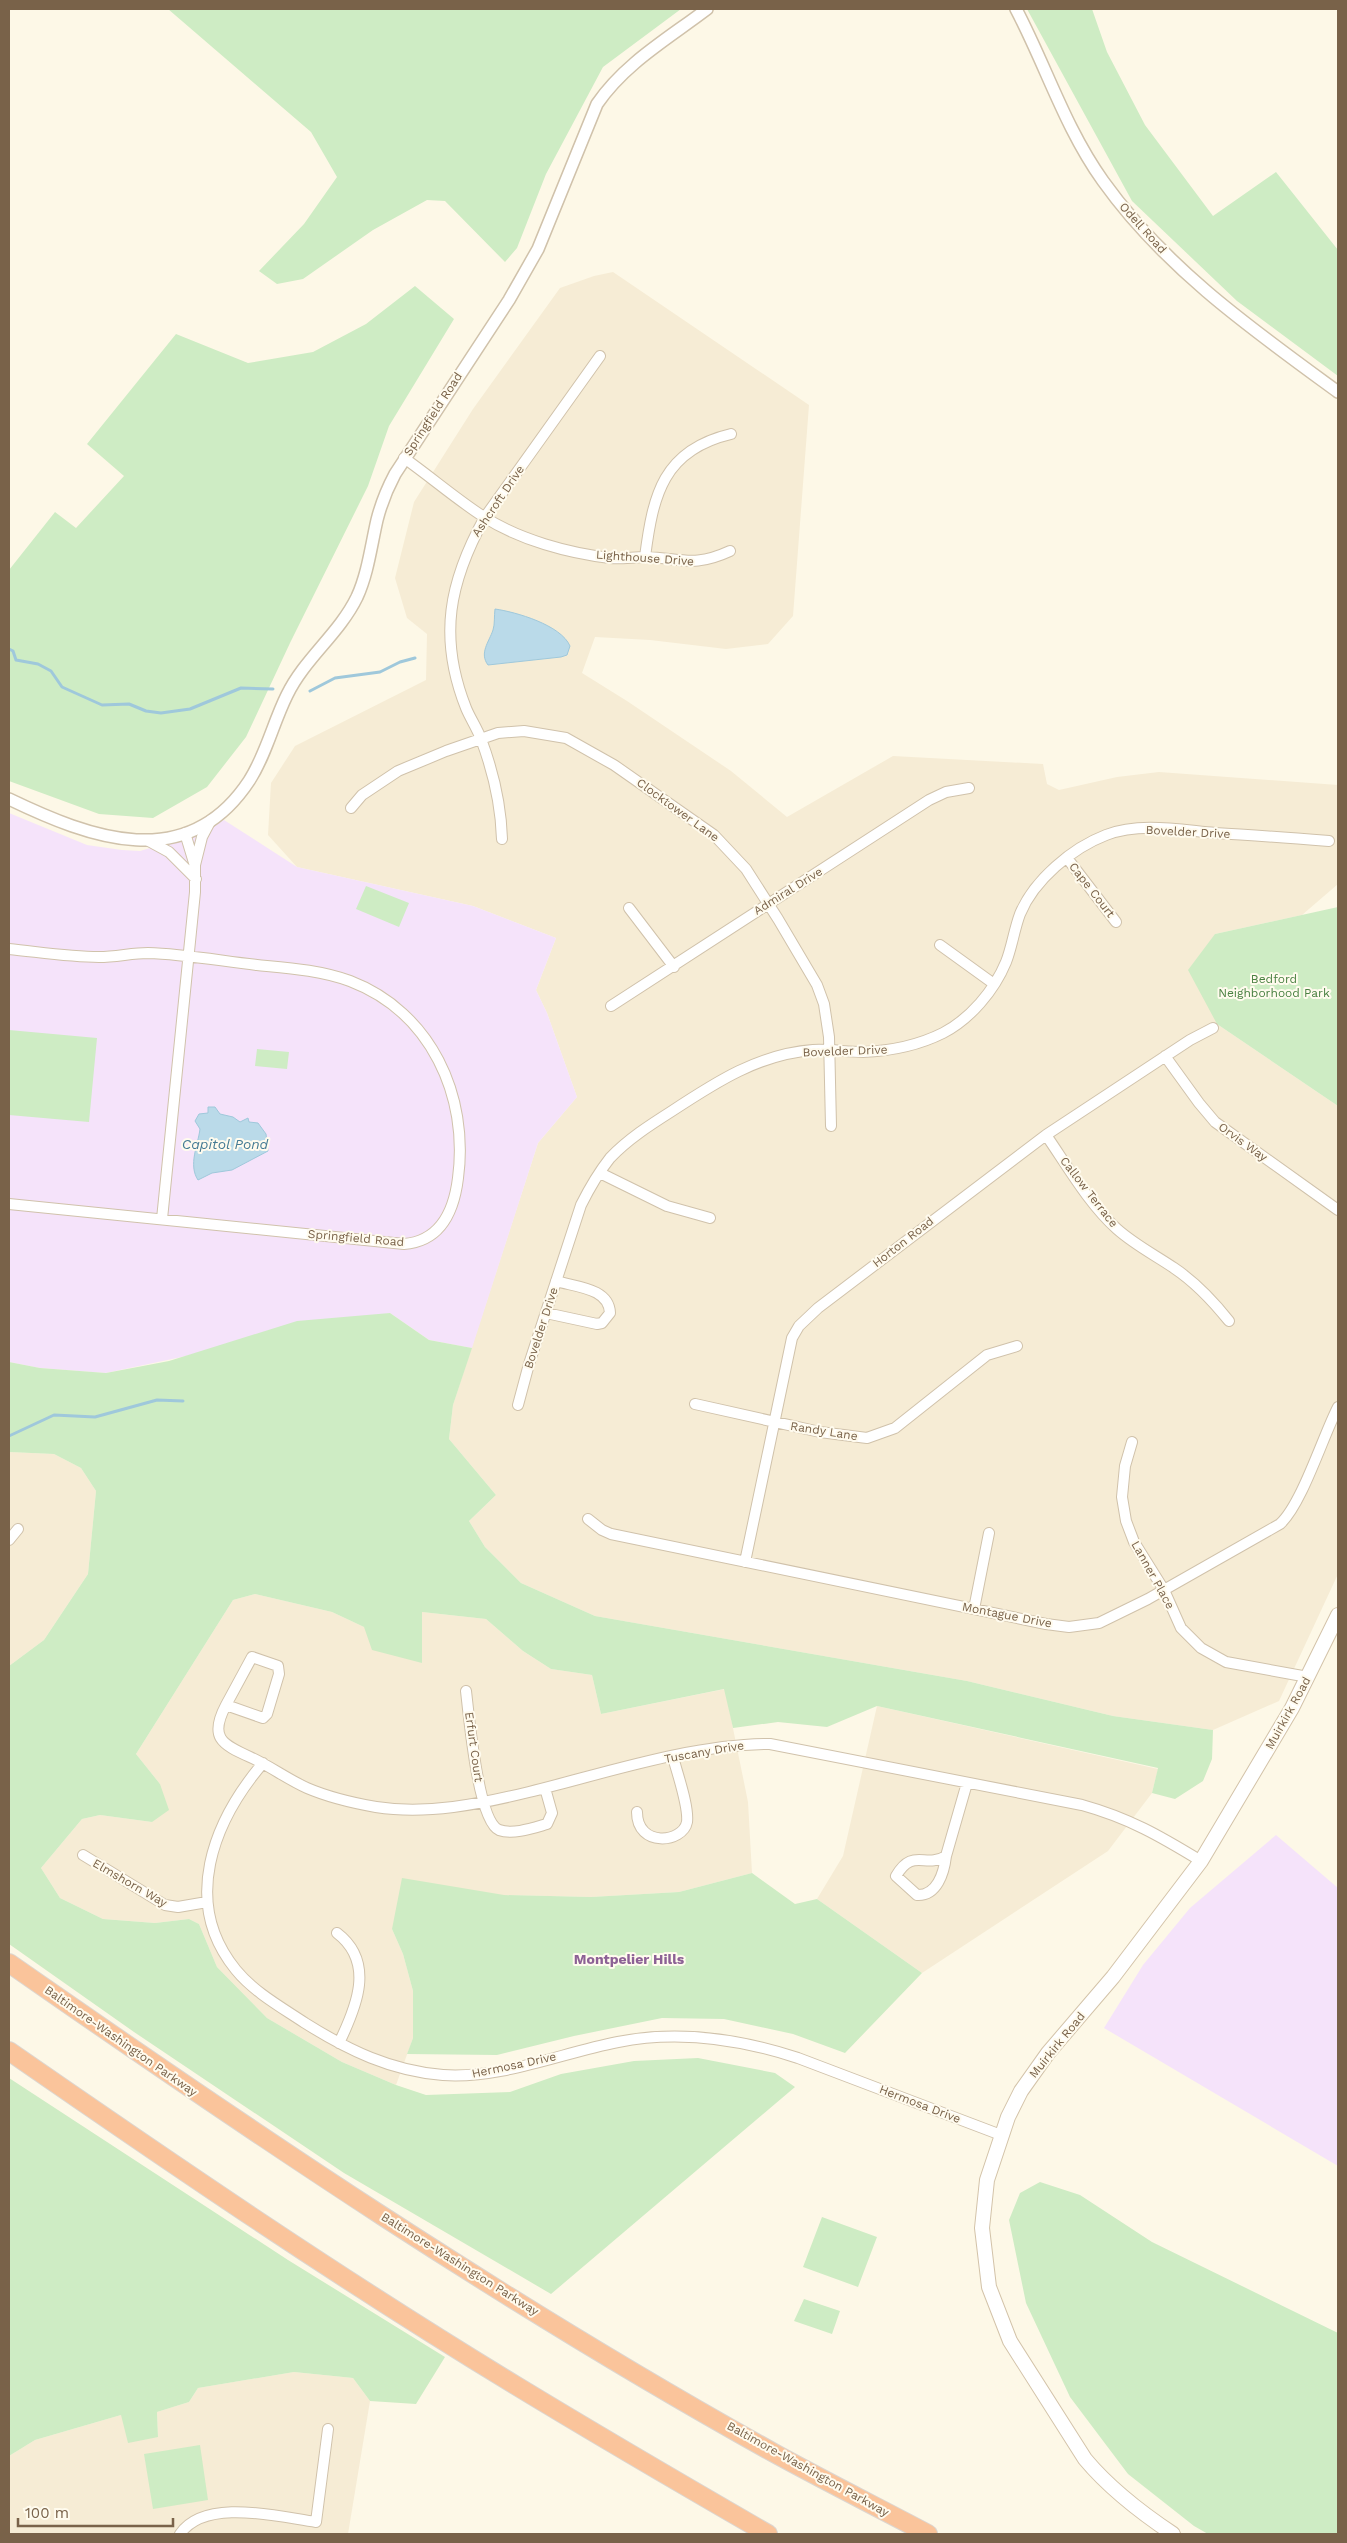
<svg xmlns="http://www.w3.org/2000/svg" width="1347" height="2543" viewBox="0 0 1347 2543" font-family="'Work Sans',sans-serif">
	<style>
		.residential { fill: #f6ecd5 }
		.education { fill: #f5e3fa }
		.green { fill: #ceecc4 }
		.water { fill: #badae9; stroke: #9fc8db }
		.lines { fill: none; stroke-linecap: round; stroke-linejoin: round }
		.stream { stroke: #9fc8db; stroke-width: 3 }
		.minor-casing { stroke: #d0c2ab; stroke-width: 12 }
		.tertiary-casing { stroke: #d0c2ab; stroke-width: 14 }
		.secondary-casing { stroke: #d3c3a9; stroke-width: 16 }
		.motorway-casing { stroke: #dcd6d0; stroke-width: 20 }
		.minor { stroke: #fff; stroke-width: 10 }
		.tertiary { stroke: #fff; stroke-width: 11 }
		.secondary { stroke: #fff; stroke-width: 14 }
		.motorway { stroke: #fac49b; stroke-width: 18 }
		.labels { text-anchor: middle; stroke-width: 4; stroke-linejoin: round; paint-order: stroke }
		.street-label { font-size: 12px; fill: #796249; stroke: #fffbee }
		.park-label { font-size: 12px; fill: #498041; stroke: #fffbee }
		.water-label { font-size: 14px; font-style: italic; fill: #447a94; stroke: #fffbee }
		.neighbourhood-label { font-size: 14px; font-weight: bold; fill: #8c6195; stroke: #fffbee }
	</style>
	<rect width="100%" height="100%" fill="#fdf8e7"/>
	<!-- residential -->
	<path class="residential" d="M613 272 809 405 793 616 768 644 726 649 650 640 595 637 582 673 627 701 731 771 787 817 893 756 1043 764 1047 784 1059 790 1117 777 1159 772 1338 785V884L1302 915 1215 934 1217 1024 1338 1106V1574L1279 1701 1213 1730 1113 1716 967 1681 595 1616 521 1583 485 1547 469 1521 496 1495 449 1439 453 1405 538 1143 577 1097 547 1013 536 990 556 938 473 906 297 867 268 835 271 783 295 746 426 680 427 634 407 618 395 578 414 502 473 409 560 288 594 276Z
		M9 1452 54 1454 81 1468 96 1491 88 1574 44 1640 9 1666Z
		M255 1594 332 1612 364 1627 422 1663V1612L486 1619 523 1651 551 1669 592 1675 601 1714 725 1689 748 1802 752 1873 679 1892 591 1897 504 1895 392 1929 403 1954 413 1991V2038L396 2085 342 2062 267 2018 217 1967 199 1924 189 1919 155 1923 103 1919 60 1898 41 1868 82 1819 100 1815 152 1822 160 1784 136 1754 233 1600Z
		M877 1706 1158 1769 1152 1793 1108 1851 922 1973 817 1899 843 1856Z
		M294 2372 353 2378 370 2401 348 2534H9V2456L35 2440 121 2415 158 2436 157 2412 189 2402 198 2388Z"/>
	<!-- education -->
	<path class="education" d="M9 813 87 845 122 850 140 851 177 840 224 820 297 867 473 906 556 938 536 990 547 1013 577 1097 538 1143 472 1348 429 1340 390 1313 106 1373 40 1368 9 1362Z
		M1276 1835 1338 1888V2166L1104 2028 1143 1965 1190 1908Z"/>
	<!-- green -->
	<path class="green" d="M168 9H681L603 67 546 174 517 248 505 262 445 201 427 200 373 230 303 279 277 284 259 271 304 224 337 177 311 132Z
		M1027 9H1092L1107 52 1145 125 1213 216 1276 172 1338 250V376L1237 301 1132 201Z
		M415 286 454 319 389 426 368 486 290 643 246 737 207 787 153 818 99 814 9 781V570L55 512 76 528 124 476 87 444 176 334 248 363 313 352 366 324Z
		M366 886 409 903 399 927 356 909Z
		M1338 907V1106L1217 1024 1188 970 1215 934Z
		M9 1030 97 1038 89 1122 9 1115Z
		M257 1049 289 1052 287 1069 255 1066Z
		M390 1313 429 1340 472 1348 453 1405 449 1439 496 1495 469 1521 485 1547 521 1583 595 1616 967 1681 1113 1716 1213 1730 1212 1759 1203 1781 1175 1799 1152 1793 1158 1768 877 1706 827 1727 778 1722 733 1728 724 1689 601 1714 592 1675 551 1669 523 1651 486 1619 422 1612V1663L372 1650 364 1627 332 1612 255 1594 233 1600 136 1754 160 1784 169 1810 152 1822 100 1815 82 1819 41 1868 60 1898 103 1919 155 1923 189 1919 199 1924 217 1967 267 2018 342 2062 396 2085 426 2095 510 2092 561 2074 634 2061 698 2058 775 2073 795 2087 551 2294 344 2173 134 2032 9 1944V1666L44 1640 88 1574 96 1491 81 1468 54 1454 9 1452V1362L40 1368 106 1373 169 1361 297 1321Z
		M752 1873 795 1904 817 1899 922 1973 845 2053 793 2034 724 2019 662 2018 574 2036 497 2055 407 2054 413 2038V1991L403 1954 392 1929 402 1878 504 1895 591 1897 679 1892Z
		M9 2078 288 2260 445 2357 416 2404 370 2401 353 2378 294 2372 198 2388 189 2402 157 2412 158 2437 128 2443 121 2415 35 2440 9 2456Z
		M1040 2182 1080 2195 1152 2242 1338 2333V2534H1208L1194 2526 1128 2474 1070 2397 1026 2303 1009 2220 1020 2193Z
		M822 2217 877 2237 858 2287 803 2267Z
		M804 2299 840 2311 832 2334 794 2321Z
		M200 2445 208 2500 153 2509 144 2454Z"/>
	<!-- water -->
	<path class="water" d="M495 609C516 612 561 625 570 646L567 655 561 657 488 665C479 653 489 642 493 630 495 624 494 616 495 609Z
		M208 1107H215L220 1114 233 1117 240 1122 248 1118 249 1122 258 1123 266 1134 268 1151 232 1170 212 1173 198 1180C188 1165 198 1145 200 1129L195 1121 199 1114 208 1113Z"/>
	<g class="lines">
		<!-- stream -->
		<path class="stream" d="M9 649 13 651 16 660 38 664 51 671 62 687 102 705 129 704 146 711 161 713 190 709 241 688 273 689
			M310 691 335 678 380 672 400 662 415 658
			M9 1436 54 1415 95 1417 157 1400 183 1401"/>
		<defs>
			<path id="minor" d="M404 458C431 477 456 499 484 517 520 540 568 553 610 558 622 559 633 557 645 557 682 558 693 568 730 551
				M645 557C653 495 663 450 731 434
				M351 808 362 795 398 771 446 751 498 733 524 731 566 738 614 765 714 835 746 869 778 919 817 985 824 1004 829 1037 831 1126
				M502 839C501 805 493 771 481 739 477 728 470 718 466 708 438 637 449 582 485 517L600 356
				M147 840 169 852 196 879
				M1067 858 1116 922
				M195 865 202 837 211 820
				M629 908 674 967
				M940 945 994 984
				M9 949C39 952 69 957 99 957 116 957 132 953 148 953 184 954 221 961 257 965 288 968 320 970 350 981 431 1012 469 1096 458 1178 454 1211 441 1241 404 1244L9 1204
				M611 1006 929 800 946 792 969 788
				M1165 1056 1199 1103 1215 1122 1338 1210
				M1046 1135C1068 1167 1089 1204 1117 1229 1135 1245 1155 1255 1174 1268 1195 1282 1213 1301 1229 1321
				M600 1173 667 1206 710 1218
				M162 1219 195 892V866L185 833
				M546 1313 597 1324 602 1323 610 1313C609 1288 576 1287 556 1281
				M695 1404 820 1432 867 1438 895 1428 987 1355 1017 1346
				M518 1405 529 1364 581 1205C589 1189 599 1172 610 1158 628 1139 650 1125 672 1111 716 1082 759 1054 813 1050 830 1049 846 1052 863 1052 890 1051 919 1045 943 1033 970 1019 994 991 1006 962 1012 947 1014 930 1020 914 1034 880 1072 848 1106 835 1140 822 1180 830 1215 833 1253 835 1291 838 1329 841
				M1132 1442 1125 1466 1122 1497 1126 1521 1134 1542 1164 1590 1181 1628 1201 1648 1226 1662 1308 1677
				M588 1519 602 1530 611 1534 1046 1624 1069 1627 1099 1623 1148 1599 1280 1524C1302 1504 1323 1436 1338 1407
				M9 1540 18 1529
				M745 1562 792 1338 799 1326 818 1308 1046 1135 1190 1040 1213 1028
				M974 1609 989 1533
				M466 1691C469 1716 478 1821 499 1830 513 1835 533 1828 547 1824L552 1813 545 1788
				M226 1705 263 1718 267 1714 279 1674 278 1666 252 1657 226 1705C209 1737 221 1744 250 1757 270 1766 287 1779 307 1788 328 1797 353 1803 376 1807 427 1815 480 1804 529 1792 606 1773 692 1744 770 1744L1082 1805C1129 1818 1160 1836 1201 1861
				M263 1763C213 1822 181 1903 236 1970 254 1992 281 2007 305 2023 348 2050 391 2071 443 2075 502 2079 561 2053 618 2042 678 2030 740 2039 798 2058L1001 2135
				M637 1812C637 1848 683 1843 687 1822 689 1806 677 1773 673 1757
				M83 1855 165 1905 178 1907 207 1902
				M946 1856C944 1873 937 1896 917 1895L896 1876C913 1847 925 1869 946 1856L967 1783
				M337 1933C375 1962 357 2006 339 2043
				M180 2534C205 2497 279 2517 316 2522L328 2429"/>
			<path id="tertiary" d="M1016 9C1046 66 1065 128 1103 181 1165 268 1253 330 1338 392
				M9 799C90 838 187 875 249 781 266 755 273 723 287 695 305 658 339 634 357 597 368 573 371 546 377 520 381 504 387 489 395 474L509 300 538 249 597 104C625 63 669 38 707 9"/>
			<path id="secondary" d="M1173 2534C1140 2512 1110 2489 1085 2459L1010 2341 989 2287 982 2228 987 2180 1008 2117 1021 2091 1048 2053 1113 1977 1201 1861 1292 1708 1338 1615"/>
			<path id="motorway" d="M9 1963C257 2136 509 2306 774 2453 825 2481 877 2507 928 2534
				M9 2051C175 2166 342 2280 515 2385 599 2436 683 2485 768 2534"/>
		</defs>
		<!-- minor casing -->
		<use href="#minor" class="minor-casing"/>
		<!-- tertiary casing -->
		<use href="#tertiary" class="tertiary-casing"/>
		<!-- secondary casing -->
		<use href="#secondary" class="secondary-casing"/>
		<!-- motorway casing -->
		<use href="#motorway" class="motorway-casing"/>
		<!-- minor -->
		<use href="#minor" class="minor"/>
		<!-- tertiary -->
		<use href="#tertiary" class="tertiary"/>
		<!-- secondary -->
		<use href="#secondary" class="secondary"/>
		<!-- motorway -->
		<use href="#motorway" class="motorway"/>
	</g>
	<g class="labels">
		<!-- street labels -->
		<g class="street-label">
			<text transform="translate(1143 228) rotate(48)" y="4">Odell Road</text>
			<text transform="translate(433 414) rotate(-57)" y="4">Springfield Road</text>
			<text transform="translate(498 501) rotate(-56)" y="4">Ashcroft Drive</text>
			<text transform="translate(645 558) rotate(4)" y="4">Lighthouse Drive</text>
			<text transform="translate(678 810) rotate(36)" y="4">Clocktower Lane</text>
			<text transform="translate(1188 832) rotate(3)" y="4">Bovelder Drive</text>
			<text transform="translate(1092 890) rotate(52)" y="4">Cape Court</text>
			<text transform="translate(788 891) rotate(-32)" y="4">Admiral Drive</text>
			<text transform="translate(845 1051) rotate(-2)" y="4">Bovelder Drive</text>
			<text transform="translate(1243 1142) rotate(36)" y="4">Orvis Way</text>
			<text transform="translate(1089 1192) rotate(52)" y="4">Callow Terrace</text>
			<text transform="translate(356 1238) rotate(5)" y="4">Springfield Road</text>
			<text transform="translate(903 1242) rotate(-38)" y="4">Horton Road</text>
			<text transform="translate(541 1328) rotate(-72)" y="4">Bovelder Drive</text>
			<text transform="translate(824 1431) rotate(9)" y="4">Randy Lane</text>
			<text transform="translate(1153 1575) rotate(61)" y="4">Lanner Place</text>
			<text transform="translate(1007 1615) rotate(11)" y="4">Montague Drive</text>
			<text transform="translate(1288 1713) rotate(-61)" y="4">Muirkirk Road</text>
			<text transform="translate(474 1747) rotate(82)" y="4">Erfurt Court</text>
			<text transform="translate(704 1752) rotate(-10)" y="4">Tuscany Drive</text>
			<text transform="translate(130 1883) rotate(30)" y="4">Elmshorn Way</text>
			<text transform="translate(121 2041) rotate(35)" y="4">Baltimore-Washington Parkway</text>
			<text transform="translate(1057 2045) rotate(-51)" y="4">Muirkirk Road</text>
			<text transform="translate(514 2065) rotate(-12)" y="4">Hermosa Drive</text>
			<text transform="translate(920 2104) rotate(21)" y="4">Hermosa Drive</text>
			<text transform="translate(460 2264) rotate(32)" y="4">Baltimore-Washington Parkway</text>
			<text transform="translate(808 2469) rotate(29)" y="4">Baltimore-Washington Parkway</text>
		</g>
		<!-- park labels -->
		<g class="park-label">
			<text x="1274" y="983">Bedford<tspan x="1274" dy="14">Neighborhood Park</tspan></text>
		</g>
		<!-- water labels -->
		<g class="water-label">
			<text x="225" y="1149">Capitol Pond</text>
		</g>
		<!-- neighbourhood labels -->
		<g class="neighbourhood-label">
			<text x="629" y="1964">Montpelier Hills</text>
		</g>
	</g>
	<!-- border -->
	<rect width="1347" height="2543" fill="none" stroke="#796249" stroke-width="20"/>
	<!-- scale -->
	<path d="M18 2518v8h155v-8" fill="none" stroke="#796249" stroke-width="2.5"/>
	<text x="25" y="2518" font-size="15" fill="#796249" stroke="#fffbee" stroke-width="4" paint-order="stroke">100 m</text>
</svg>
